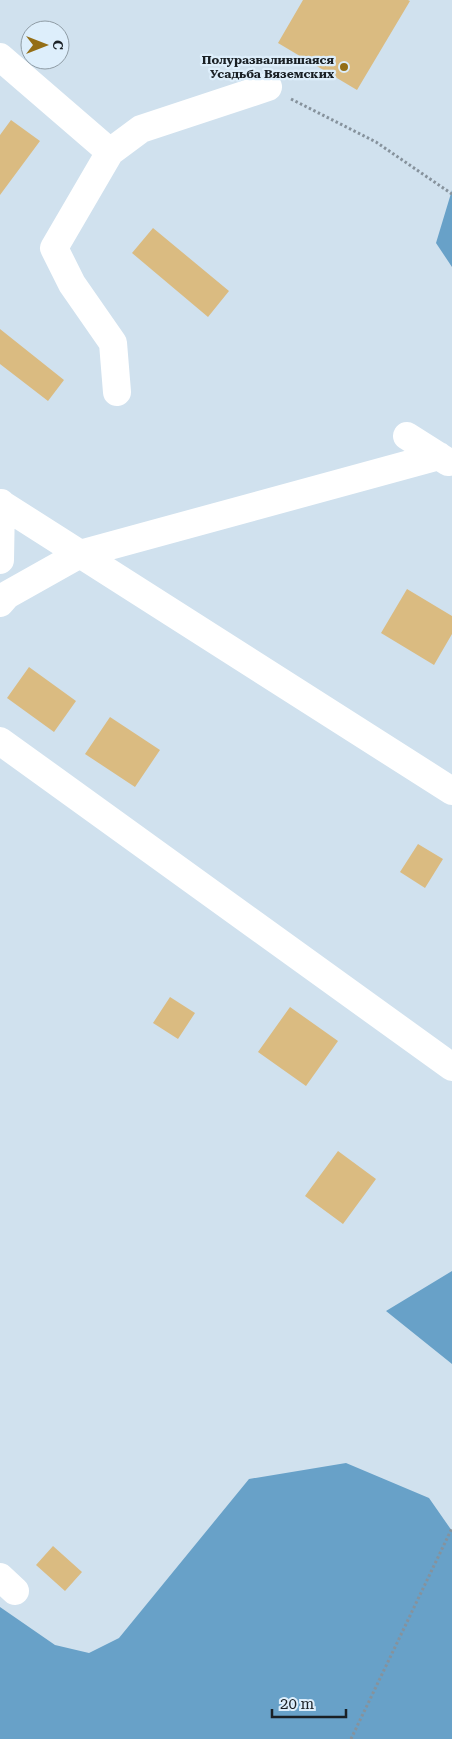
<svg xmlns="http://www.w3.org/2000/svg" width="452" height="1739" viewBox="0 0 452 1739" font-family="'Roboto Serif',serif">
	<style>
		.forest { fill: #68a1c8 }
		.building { fill: #dabb81 }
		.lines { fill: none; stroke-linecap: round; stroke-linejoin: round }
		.path { stroke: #86929c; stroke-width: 3; stroke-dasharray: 2.5 2.5; stroke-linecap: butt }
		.minor { stroke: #fff; stroke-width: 28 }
		.poi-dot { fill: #946e16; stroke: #ddeefb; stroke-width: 2 }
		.labels { text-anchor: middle; stroke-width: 4.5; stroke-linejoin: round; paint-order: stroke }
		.poi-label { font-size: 12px; font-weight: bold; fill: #1a2025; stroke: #ddeefb; text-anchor: end }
	</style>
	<rect width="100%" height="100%" fill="#d0e1ee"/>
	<!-- forest -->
	<path class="forest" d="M452 190V267L436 243Z
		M452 1271V1364L386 1311Z
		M346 1463 429 1498 452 1531V1739H0V1607L55 1645 89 1653 119 1638 249 1479Z"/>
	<!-- building -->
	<path class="building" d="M303 0H408L410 1 357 90 278 43Z
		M11 120 40 141 0 195V135Z
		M153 228 229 291 208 317 132 253Z
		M0 329 64 380 48 401 0 364Z
		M407 589 452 616V634L434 665 381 633Z
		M29 667 76 701 54 732 7 698Z
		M110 717 160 750 135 787 85 754Z
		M418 844 443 859 425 888 400 872Z
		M170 997 195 1013 178 1039 153 1023Z
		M290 1007 338 1041 306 1086 258 1052Z
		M338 1151 376 1179 343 1224 305 1196Z
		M53 1546 82 1572 65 1591 36 1565Z"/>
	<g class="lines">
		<!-- path -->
		<path class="path" d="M291 99 376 142 452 194
			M351 1739 452 1528"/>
		<!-- minor -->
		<path class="minor" d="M0 57 110 152 141 129 268 87
			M110 152 54 248 72 284 113 343 117 392
			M407 436 448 462
			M0 503 452 791
			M0 560 1 503
			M0 603 7 595 80 554 439 456
			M0 741 452 1067
			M0 1577 15 1591"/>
	</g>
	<!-- markers -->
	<circle class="poi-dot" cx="344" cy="67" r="5"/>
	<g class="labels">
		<!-- poi labels -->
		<g class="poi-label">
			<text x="334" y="64">Полуразвалившаяся<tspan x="334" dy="14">Усадьба Вяземских</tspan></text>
		</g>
	</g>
	<!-- north arrow -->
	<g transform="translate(45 45) rotate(90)"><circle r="24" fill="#ddeefb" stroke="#8f9ca5"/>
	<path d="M0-4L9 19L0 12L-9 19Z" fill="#946e16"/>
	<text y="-8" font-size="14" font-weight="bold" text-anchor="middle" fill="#1a2025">С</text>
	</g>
	<!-- scale -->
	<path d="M272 1709v8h74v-8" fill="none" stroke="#1a2025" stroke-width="2.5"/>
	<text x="280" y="1709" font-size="15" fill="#1a2025" stroke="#ddeefb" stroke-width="4" paint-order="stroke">20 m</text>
</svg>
